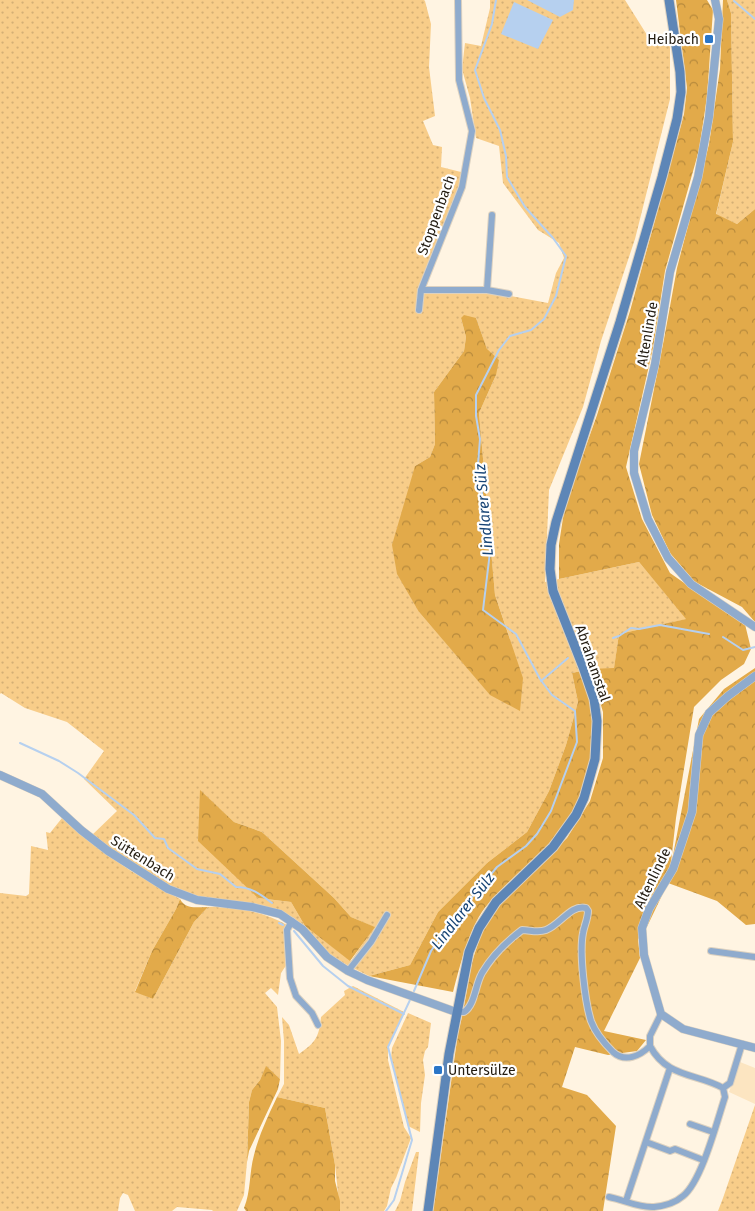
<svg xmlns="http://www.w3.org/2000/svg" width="755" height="1211" viewBox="0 0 755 1211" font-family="'Fira Sans',sans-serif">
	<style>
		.built { fill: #fce5c1 }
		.grass { fill: url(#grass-dots); fill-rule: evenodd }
		.forest { fill: url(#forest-crowns) }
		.water { fill: #b6d0ef }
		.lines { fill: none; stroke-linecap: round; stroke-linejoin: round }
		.stream { stroke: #b6d0ef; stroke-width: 2 }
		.minor-casing { stroke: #dcd1c0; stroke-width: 8 }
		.tertiary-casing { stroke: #dcd1c0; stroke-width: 9 }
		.secondary-casing { stroke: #dcd1c0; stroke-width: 11 }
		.minor { stroke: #8fabcd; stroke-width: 6 }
		.tertiary { stroke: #8fabcd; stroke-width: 8 }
		.secondary { stroke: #5d86b7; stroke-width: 9 }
		.poi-dot { fill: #2b76c7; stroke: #fff; stroke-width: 2 }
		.labels { text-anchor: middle; stroke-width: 4.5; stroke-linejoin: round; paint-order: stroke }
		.poi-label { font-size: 14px; fill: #221b10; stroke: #fff; text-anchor: end }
		.street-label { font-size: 14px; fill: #221b10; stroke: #fff }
		.water-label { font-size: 15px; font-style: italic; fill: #174475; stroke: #fff }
	</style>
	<defs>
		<pattern id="grass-dots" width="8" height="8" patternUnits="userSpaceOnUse" patternTransform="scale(1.25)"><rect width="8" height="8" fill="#f8cd89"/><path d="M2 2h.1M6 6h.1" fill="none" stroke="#d4af75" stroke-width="1.8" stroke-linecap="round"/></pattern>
		<pattern id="forest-crowns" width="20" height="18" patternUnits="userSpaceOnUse" patternTransform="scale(1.25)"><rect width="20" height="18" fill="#e2aa4a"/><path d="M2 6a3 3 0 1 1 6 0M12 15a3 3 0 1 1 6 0" fill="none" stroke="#b78a3c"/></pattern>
	</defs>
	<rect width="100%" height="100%" fill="#fff4e2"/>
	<!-- built -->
	<path class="built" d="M740 1062 755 1068V1104L729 1092Z"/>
	<!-- grass -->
	<path class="grass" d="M0 0H424L425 1 431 24 429 67 435 116 423 121 433 145 442 147 441 167 465 173 421 290H478L548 303 556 273 564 258 559 243 538 230 503 183 499 146 476 138 470 98 462 69 465 43 481 46 490 8V0H625L647 35 670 45V99L635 239 601 341 583 407 549 490 545 582 639 562 687 619 619 634 614 669H590L572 673 578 702 566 745 549 791 527 832 487 863 438 912 410 965 369 976 333 958 286 915 212 900 168 889 91 836 117 811 84 779 104 751 67 722 25 708 1 693 0 694ZM461 318H476L496 375 479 413 495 595 510 639 490 694 419 612 415 466 430 457 435 444 434 392 464 351 466 337ZM200 791 234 822 262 832 334 898 351 917 374 927 351 961 305 926 291 902 258 898Z
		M727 0H755V209L737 224 716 215 733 142 731 13Z
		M62 818 105 853 131 871 180 899 176 909 152 951 135 991 153 999 194 922 208 907C236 907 262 911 287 925V964L281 973 278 995 271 988 265 993 277 1007 281 1041 280 1079 266 1067 260 1080 252 1090 249 1102 247 1162 244 1195 237 1211H213L212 1210 177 1207 172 1211H135L128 1195 123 1193 120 1198 118 1211H0V893L26 896 29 894 31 846 48 850 46 832 50 833Z
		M353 986 404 1012 388 1047V1060L404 1127 411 1138 396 1178 391 1188 387 1206 384 1211H340L335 1165 325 1108 277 1097 284 1084V1041L282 1017 289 1025 299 1054C316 1042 319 1037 321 1017L345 995 344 991Z
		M408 1013 431 1023 428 1047 425 1051 423 1060 425 1075 421 1103 420 1132 408 1126 391 1059 392 1048Z
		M755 1105V1211H718L723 1198Z
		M416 1152H419L412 1211H395L400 1201 405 1182Z"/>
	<!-- forest -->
	<path class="forest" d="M676 0H707L713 10 707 97 699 150 665 271 653 348 626 467 642 519 670 573 707 599 744 620 751 649 744 664 721 680 694 707 676 818 670 871 699 719 724 689 755 668V924L746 925 717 901 668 883 643 935 638 939 640 958 604 1031 646 1040 637 1051 608 1055 575 1047 562 1087 587 1095 616 1126 603 1211H433L458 1033 462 1017 472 962 483 928 504 900 567 838 590 801 603 758V712L590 669 614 668 619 634 686 619 639 562 559 579V544L565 505 597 415 630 311 684 114 687 88Z
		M723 0H727L731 13 733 142 716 214 737 224 755 209V622L742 607 695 582 670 553 652 515 639 464 664 339 677 268 709 144 720 69Z
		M464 315 476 318 487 349 499 360 496 375 479 413 495 595 523 678 520 711 490 695 419 612 397 574 392 545 415 466 430 457 435 444 434 392 464 351 466 337 461 318Z
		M581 671C585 685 591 701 593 715 598 753 585 801 561 830 539 857 510 878 488 904 470 924 460 966 453 992L369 976 410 965 438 912 487 863 527 832 549 791 566 745 578 702 572 673Z
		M200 790 234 822 262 832 334 898 351 917 375 927 350 961 305 926 291 902 258 898 198 841Z
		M180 899C186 910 196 907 208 907L194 922 153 999 135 992 152 951 176 909Z
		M266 1066 280 1079 278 1089 249 1151 247 1162 249 1102 252 1090 260 1080Z
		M277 1097 325 1108 335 1165V1181L340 1201V1211H246L244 1208C251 1191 249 1173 254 1155 259 1135 268 1116 277 1097Z"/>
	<!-- water -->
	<path class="water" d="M527 0H574L573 10 560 17Z
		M514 2 553 20 538 49 501 34Z"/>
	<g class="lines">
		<!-- stream -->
		<path class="stream" d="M734 1 755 19
			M723 637 743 650 755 647
			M613 638 619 636 631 628 639 629 660 625 709 634
			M541 681 568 658
			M20 743 59 761 78 773 134 815 155 838 164 839 168 848 197 869 220 874 236 887C251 887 260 894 272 903
			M279 923 283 925
			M294 931 323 966 348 986 404 1014
			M414 991 431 951 456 916 497 867 526 846 537 834 551 811 577 742 575 711 552 695 540 679 516 634 483 610 490 552 478 464 480 439 476 416V395L499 350 510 336 531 330 544 319 556 296 566 256 553 238 525 207 507 177 506 156 500 130 484 98 475 70 492 24 496 0
			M386 1211 394 1200 412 1140 388 1047 410 1000"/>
		<defs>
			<path id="minor" d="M421 290H487L509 294
				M487 290 492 215
				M419 310 421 290 462 187 472 131 459 80 458 0
				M292 921 287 930 290 978 296 996 312 1013 318 1025
				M711 951 755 957
				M348 971 371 942 387 915
				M456 1012H464C475 1005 475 985 482 973 492 956 506 942 522 930 530 930 538 933 546 930 560 925 571 904 586 908L588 911C588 919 584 926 583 933 579 953 585 1002 591 1021 595 1032 605 1044 613 1052 625 1063 640 1056 650 1046V1036L661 1014
				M723 1088 730 1083 742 1044
				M690 1124 713 1132
				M646 1142 670 1151 675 1149 703 1160
				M609 1197C624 1200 639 1208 654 1207 664 1206 675 1203 683 1196 702 1181 717 1121 725 1097L723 1088C696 1073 667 1078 650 1046
				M626 1201 670 1068"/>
			<path id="tertiary" d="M715 0 719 19 709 117 698 177 670 272 655 364 634 451V473L648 519 668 558 691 584 755 627
				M755 676 728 696 709 713 699 735 692 812 673 869 649 909 642 928 644 955 661 1014 683 1029 755 1048
				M0 775 42 794 81 830 108 851 168 889 197 900 252 907 280 914 302 929 327 957 348 971 367 980 456 1012"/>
			<path id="secondary" d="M428 1211 449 1054 469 952 479 928 496 902 553 847 576 815 584 798 595 759 597 721 594 699 583 667 553 591 550 569 551 545 556 522 620 322 662 177 677 119 681 92 680 72 669 0"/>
		</defs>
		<!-- minor casing -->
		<use href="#minor" class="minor-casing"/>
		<!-- tertiary casing -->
		<use href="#tertiary" class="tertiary-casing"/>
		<!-- secondary casing -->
		<use href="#secondary" class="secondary-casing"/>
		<!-- minor -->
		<use href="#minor" class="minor"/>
		<!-- tertiary -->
		<use href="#tertiary" class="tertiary"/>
		<!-- secondary -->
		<use href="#secondary" class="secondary"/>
	</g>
	<!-- markers -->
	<g class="poi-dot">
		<rect x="704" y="34" width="10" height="10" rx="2.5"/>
		<rect x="433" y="1065" width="10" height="10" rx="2.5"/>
	</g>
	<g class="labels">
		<!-- poi labels -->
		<g class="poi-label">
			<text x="699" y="44">Heibach</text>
			<text x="448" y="1075" text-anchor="start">Untersülze</text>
		</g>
		<!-- street labels -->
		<g class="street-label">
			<text transform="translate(436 215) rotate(-70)" y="5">Stoppenbach</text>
			<text transform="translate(647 334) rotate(-80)" y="5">Altenlinde</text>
			<text transform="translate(593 663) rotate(71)" y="5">Abrahamstal</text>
			<text transform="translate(143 858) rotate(32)" y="5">Süttenbach</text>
			<text transform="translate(652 878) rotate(-64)" y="5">Altenlinde</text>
		</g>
		<!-- water labels -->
		<g class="water-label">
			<text transform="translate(484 510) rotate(-95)" y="5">Lindlarer Sülz</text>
			<text transform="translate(463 911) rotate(-52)" y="5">Lindlarer Sülz</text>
		</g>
	</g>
</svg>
